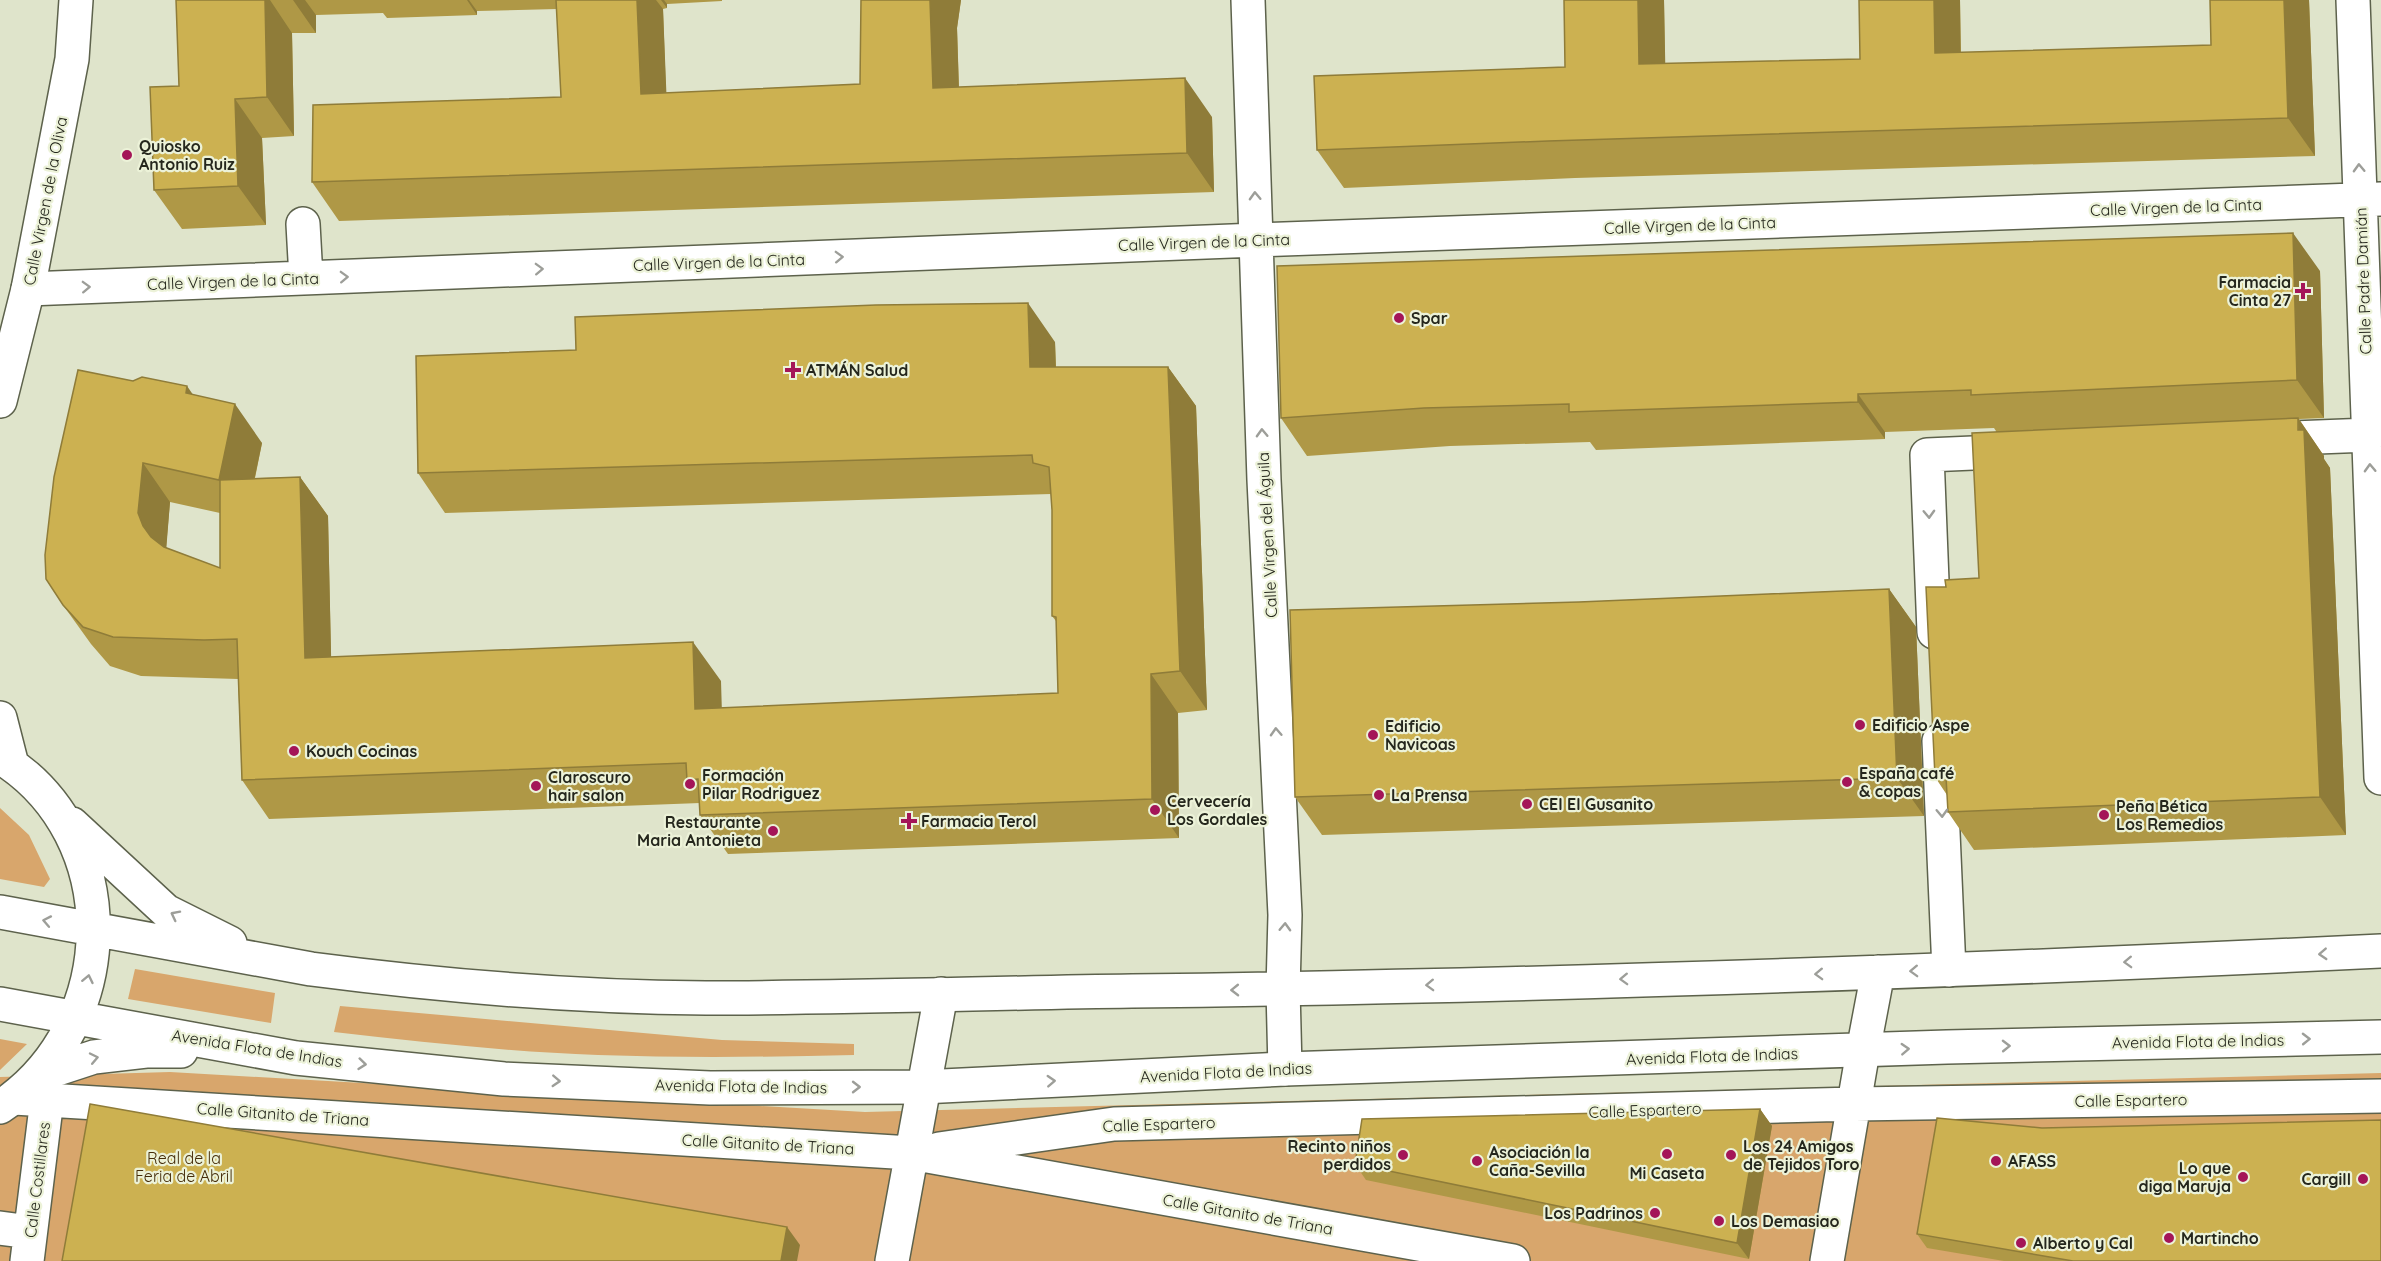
<svg xmlns="http://www.w3.org/2000/svg" width="2381" height="1261" viewBox="0 0 2381 1261" font-family="Quicksand,sans-serif">
	<style>
		.green { fill: #d8a66c }
		.lines { fill: none; stroke-linecap: round; stroke-linejoin: round }
		.minor-casing { stroke: #5d624c; stroke-width: 36 }
		.major-casing { stroke: #5d624c; stroke-width: 36 }
		.minor { stroke: #fff; stroke-width: 33 }
		.major { stroke: #fff; stroke-width: 33 }
		.wall { fill: #af9846; fill-rule: evenodd }
		.shaded-wall { fill: #8f7c39 }
		.building { fill: #ccb151; stroke: #8f7c39; stroke-width: 1.5 }
		.oneway { stroke: #9d9e99 }
		.poi-dot { fill: #a41558; stroke: #ecf2d8; stroke-width: 2 }
		.labels { text-anchor: middle; stroke-width: 4.5; stroke-linejoin: round; paint-order: stroke }
		.poi-label { font-size: 16px; font-weight: bold; fill: #25271d; stroke: #ecf2d8; text-anchor: start }
		.street-label { font-size: 16px; fill: #25271d; stroke: #ecf2d8 }
		.park-label { font-size: 16px; fill: #452c09; stroke: #ecf2d8 }
	</style>
	<rect width="100%" height="100%" fill="#dfe4cb"/>
	<!-- green -->
	<path class="green" d="M0 808 29 835 50 879 44 887 0 879Z
		M135 969 275 993 271 1023 128 999Z
		M340 1006 722 1040 854 1044V1055C769 1057 684 1058 598 1055 510 1052 422 1042 334 1032Z
		M0 1039 27 1044 0 1070Z
		M170 1072 865 1112 2381 1073V1261H0V1077Z"/>
	<g class="lines">
		<defs>
			<path id="minor" d="M1248 0 1264 480 1285 915 1283 989 1285 1069
				M2353 0 2381 778
				M303 224 306 278
				M28 289 1257 240 2381 199
				M2268 439 2369 435
				M1934 632 1927 455 2019 451
				M1939 741 1949 970
				M14 1098 911 1153 1513 1261
				M939 1149 1114 1124 1855 1104 2381 1096
				M0 1228 30 1232
				M27 1261 47 1099
				M892 1261 941 994
				M1827 1261 1863 1051"/>
			<path id="major" d="M0 401 28 289 72 59 76 0
				M0 718 12 765
				M0 757C127 835 122 1027 0 1107
				M72 824 166 911 230 943
				M0 912 311 969C442 986 574 997 706 998 848 998 990 993 1132 991 1549 986 1965 971 2381 951
				M0 1004 296 1058 504 1079 710 1088 922 1087 1285 1069 1947 1047 2381 1037
				M1863 1051 1878 972
				M39 1075 94 1057 146 1051H181"/>
		</defs>
		<!-- minor casing -->
		<use href="#minor" class="minor-casing"/>
		<!-- major casing -->
		<use href="#major" class="major-casing"/>
		<!-- minor -->
		<use href="#minor" class="minor"/>
		<!-- major -->
		<use href="#major" class="major"/>
	</g>
	<!-- wall -->
	<path class="wall" d="M176 0H722V1L667 4V8L663 9 666 93 860 84 861 0H961L957 28 959 87 1212 117 1214 192 339 221 312 182 561 97 557 9 477 11V15L387 18 383 13 316 15V33H292L294 136 262 138 266 225 182 229 154 190 179 86Z
		M1664 0 1665 64 1860 59 1859 0H1960L1961 53 2211 45 2210 0H2309L2315 156 1575 178 1344 188 1317 150 1565 67Z
		M2320 271 2324 418 2299 419 2324 456V459L2330 468 2346 835 1974 850 1948 812 1947 795 1935 777 1946 587 1979 578 1996 431 1994 428 1885 432V439L1596 450 1590 442 1450 446 1307 456 1281 418Z
		M1055 342 1056 367H1168L1196 406 1207 710 1178 713 1179 838 728 854 700 815V803L269 819 242 780 238 679 141 676 110 666 91 644 63 605 133 381 192 394 262 443 255 478 300 477 328 516 331 657 721 681V708L1058 693 1056 621 1052 616V510L1051 494 445 513 418 473ZM170 502 220 513V568L166 548Z
		M1889 589 1916 627 1924 816 1322 835 1295 797 1579 602Z
		M1760 1109 1772 1126 1749 1259 1366 1180 1355 1164Z
		M2042 1128H2073L2381 1261H2004L1927 1248 1917 1234Z"/>
	<!-- shaded-wall -->
	<path class="shaded-wall" d="M265 0H270L292 33 294 136 267 97Z
		M293 0H305L316 15V33Z
		M467 0H469L477 11V15Z
		M637 0H656L663 9 668 133 641 94Z
		M661 0H664L667 4V8Z
		M930 0H961L957 28 960 127 933 88Z
		M1638 0H1664L1666 102 1639 64Z
		M1934 0H1960L1961 91 1935 53Z
		M2284 0H2309L2315 156 2288 118Z
		M1185 78 1212 117 1214 192 1187 153Z
		M235 99 262 138 266 225 238 186Z
		M2293 233 2320 271 2324 418 2297 380Z
		M1028 303 1055 342 1057 406 1030 367Z
		M1168 367 1196 406 1207 710 1180 671Z
		M187 386 214 425 186 393Z
		M1858 394 1885 432V439L1858 402Z
		M235 404 262 443 246 519 219 480Z
		M2298 418 2324 456V459L2330 468 2346 835 2320 797Z
		M143 463 170 502 166 552 170 565 143 526 138 513Z
		M300 477 328 516 332 697 305 658Z
		M1889 589 1916 627 1924 816 1897 778Z
		M693 642 721 681 723 748 695 709Z
		M1151 674 1178 713 1179 838 1152 799Z
		M1760 1109 1772 1126 1749 1259 1737 1243Z
		M787 1227 800 1245 797 1261H781Z"/>
	<!-- building -->
	<path class="building" d="M176 0H265L267 97 235 99 238 186 154 190 150 87 179 86Z
		M556 0H637L641 94 860 84 861 0H930L933 88 1185 78 1187 153 312 182 313 105 561 97Z
		M1564 0H1638L1639 64 1860 59 1859 0H1934L1935 53 2211 45 2210 0H2284L2288 118 1548 141 1317 150 1314 76 1565 67Z
		M2293 233 2297 380 1971 395V390L1858 394V402L1569 412V404L1424 408 1281 418 1277 266Z
		M1028 303 1030 367H1168L1180 671 1151 674 1152 799 700 815 698 779 687 780 686 763 242 780 237 639 204 640 113 637 83 627 63 605 46 579 45 555 54 477 78 370 133 381 142 377 187 386 186 393 235 404 219 480 143 463 138 513 143 526 151 537 164 547 220 568V480L300 477 305 658 693 642 695 709 1058 693 1056 617 1052 616V510L1049 467 1033 463 1032 455 418 473 416 356 576 350 575 317 876 305Z
		M2298 418V430H2304L2320 797 1948 812 1946 777H1935L1926 587H1946L1945 580 1979 578 1972 433Z
		M1889 589 1897 778 1295 797 1290 610 1579 602Z
		M90 1104 787 1227 781 1261H62Z
		M1760 1109 1737 1243 1355 1164 1362 1119Z
		M1937 1118 2042 1128 2381 1120V1261H2073L1917 1234Z"/>
	<!-- one-way arrows -->
	<defs><path id="oneway-chevron" d="M-2-3.5L2.5 0L-2 3.5" fill="none" stroke-width="1.6" stroke-linecap="round" stroke-linejoin="round" transform="scale(1.5)"/></defs>
	<g class="oneway">
		<use href="#oneway-chevron" transform="translate(2359 168) rotate(-92)"/>
		<use href="#oneway-chevron" transform="translate(1255 196) rotate(-92)"/>
		<use href="#oneway-chevron" transform="translate(839 257) rotate(-2)"/>
		<use href="#oneway-chevron" transform="translate(539 269) rotate(-2)"/>
		<use href="#oneway-chevron" transform="translate(344 277) rotate(-2)"/>
		<use href="#oneway-chevron" transform="translate(86 287) rotate(-2)"/>
		<use href="#oneway-chevron" transform="translate(1262 433) rotate(-92)"/>
		<use href="#oneway-chevron" transform="translate(2370 468) rotate(-92)"/>
		<use href="#oneway-chevron" transform="translate(1929 514) rotate(88)"/>
		<use href="#oneway-chevron" transform="translate(1276 732) rotate(-93)"/>
		<use href="#oneway-chevron" transform="translate(1942 813) rotate(88)"/>
		<use href="#oneway-chevron" transform="translate(175 915) rotate(-153)"/>
		<use href="#oneway-chevron" transform="translate(47 921) rotate(-169)"/>
		<use href="#oneway-chevron" transform="translate(1285 927) rotate(-88)"/>
		<use href="#oneway-chevron" transform="translate(2323 954) rotate(177)"/>
		<use href="#oneway-chevron" transform="translate(2128 962) rotate(178)"/>
		<use href="#oneway-chevron" transform="translate(1914 971) rotate(178)"/>
		<use href="#oneway-chevron" transform="translate(1819 974) rotate(178)"/>
		<use href="#oneway-chevron" transform="translate(88 979) rotate(-78)"/>
		<use href="#oneway-chevron" transform="translate(1624 979) rotate(178)"/>
		<use href="#oneway-chevron" transform="translate(1430 985) rotate(178)"/>
		<use href="#oneway-chevron" transform="translate(1235 990) rotate(179)"/>
		<use href="#oneway-chevron" transform="translate(2306 1039) rotate(-1)"/>
		<use href="#oneway-chevron" transform="translate(2006 1046) rotate(-1)"/>
		<use href="#oneway-chevron" transform="translate(1905 1049) rotate(-3)"/>
		<use href="#oneway-chevron" transform="translate(94 1058) rotate(-12)"/>
		<use href="#oneway-chevron" transform="translate(362 1064) rotate(6)"/>
		<use href="#oneway-chevron" transform="translate(556 1081) rotate(3)"/>
		<use href="#oneway-chevron" transform="translate(1051 1081) rotate(-3)"/>
		<use href="#oneway-chevron" transform="translate(856 1087)"/>
	</g>
	<!-- markers -->
	<g class="poi-dot">
		<circle cx="127" cy="155" r="6"/>
		<path d="M2300 282h6v6h6v6h-6v6h-6v-6h-6v-6h6z"/>
		<circle cx="1399" cy="318" r="6"/>
		<path d="M790 361h6v6h6v6h-6v6h-6v-6h-6v-6h6z"/>
		<circle cx="1860" cy="725" r="6"/>
		<circle cx="1373" cy="735" r="6"/>
		<circle cx="294" cy="751" r="6"/>
		<circle cx="1847" cy="782" r="6"/>
		<circle cx="690" cy="784" r="6"/>
		<circle cx="536" cy="786" r="6"/>
		<circle cx="1379" cy="795" r="6"/>
		<circle cx="1527" cy="804" r="6"/>
		<circle cx="1155" cy="810" r="6"/>
		<circle cx="2104" cy="815" r="6"/>
		<path d="M906 812h6v6h6v6h-6v6h-6v-6h-6v-6h6z"/>
		<circle cx="773" cy="831" r="6"/>
		<circle cx="1667" cy="1154" r="6"/>
		<circle cx="1403" cy="1155" r="6"/>
		<circle cx="1731" cy="1155" r="6"/>
		<circle cx="1477" cy="1161" r="6"/>
		<circle cx="1996" cy="1161" r="6"/>
		<circle cx="2243" cy="1177" r="6"/>
		<circle cx="2363" cy="1179" r="6"/>
		<circle cx="1655" cy="1213" r="6"/>
		<circle cx="1719" cy="1221" r="6"/>
		<circle cx="2169" cy="1238" r="6"/>
		<circle cx="2021" cy="1243" r="6"/>
	</g>
	<g class="labels">
		<!-- poi labels -->
		<g class="poi-label">
			<text x="139" y="152">Quiosko<tspan x="139" dy="18">Antonio Ruiz</tspan></text>
			<text x="2291" y="288" text-anchor="end">Farmacia<tspan x="2291" dy="18">Cinta 27</tspan></text>
			<text x="1411" y="324">Spar</text>
			<text x="806" y="376">ATMÁN Salud</text>
			<text x="1872" y="731">Edificio Aspe</text>
			<text x="1385" y="732">Edificio<tspan x="1385" dy="18">Navicoas</tspan></text>
			<text x="306" y="757">Kouch Cocinas</text>
			<text x="1859" y="779">España café<tspan x="1859" dy="18">&amp; copas</tspan></text>
			<text x="702" y="781">Formación<tspan x="702" dy="18">Pilar Rodriguez</tspan></text>
			<text x="548" y="783">Claroscuro<tspan x="548" dy="18">hair salon</tspan></text>
			<text x="1391" y="801">La Prensa</text>
			<text x="1167" y="807">Cervecería<tspan x="1167" dy="18">Los Gordales</tspan></text>
			<text x="1539" y="810">CEI El Gusanito</text>
			<text x="2116" y="812">Peña Bética<tspan x="2116" dy="18">Los Remedios</tspan></text>
			<text x="921" y="827">Farmacia Terol</text>
			<text x="761" y="828" text-anchor="end">Restaurante<tspan x="761" dy="18">Maria Antonieta</tspan></text>
			<text x="1391" y="1152" text-anchor="end">Recinto niños<tspan x="1391" dy="18">perdidos</tspan></text>
			<text x="1743" y="1152">Los 24 Amigos<tspan x="1743" dy="18">de Tejidos Toro</tspan></text>
			<text x="1489" y="1158">Asociación la<tspan x="1489" dy="18">Caña-Sevilla</tspan></text>
			<text x="2008" y="1167">AFASS</text>
			<text x="2231" y="1174" text-anchor="end">Lo que<tspan x="2231" dy="18">diga Maruja</tspan></text>
			<text x="1667" y="1179" text-anchor="middle">Mi Caseta</text>
			<text x="2351" y="1185" text-anchor="end">Cargill</text>
			<text x="1643" y="1219" text-anchor="end">Los Padrinos</text>
			<text x="1731" y="1227">Los Demasiao</text>
			<text x="2181" y="1244">Martincho</text>
			<text x="2033" y="1249">Alberto y Cal</text>
		</g>
		<!-- street labels -->
		<g class="street-label">
			<text transform="translate(45 201) rotate(-79)" y="6">Calle Virgen de la Oliva</text>
			<text transform="translate(2176 207) rotate(-2)" y="6">Calle Virgen de la Cinta</text>
			<text transform="translate(1690 225) rotate(-2)" y="6">Calle Virgen de la Cinta</text>
			<text transform="translate(1204 242) rotate(-2)" y="6">Calle Virgen de la Cinta</text>
			<text transform="translate(719 262) rotate(-2)" y="6">Calle Virgen de la Cinta</text>
			<text transform="translate(233 281) rotate(-2)" y="6">Calle Virgen de la Cinta</text>
			<text transform="translate(2363 281) rotate(-92)" y="6">Calle Padre Damián</text>
			<text transform="translate(1267 535) rotate(-93)" y="6">Calle Virgen del Águila</text>
			<text transform="translate(2198 1041) rotate(-1)" y="6">Avenida Flota de Indias</text>
			<text transform="translate(257 1048) rotate(9)" y="6">Avenida Flota de Indias</text>
			<text transform="translate(1712 1056) rotate(-2)" y="6">Avenida Flota de Indias</text>
			<text transform="translate(1226 1072) rotate(-3)" y="6">Avenida Flota de Indias</text>
			<text transform="translate(741 1086) rotate(1)" y="6">Avenida Flota de Indias</text>
			<text transform="translate(2131 1100) rotate(-1)" y="6">Calle Espartero</text>
			<text transform="translate(1645 1110) rotate(-2)" y="6">Calle Espartero</text>
			<text transform="translate(283 1114) rotate(4)" y="6">Calle Gitanito de Triana</text>
			<text transform="translate(1159 1124) rotate(-2)" y="6">Calle Espartero</text>
			<text transform="translate(768 1144) rotate(3)" y="6">Calle Gitanito de Triana</text>
			<text transform="translate(37 1180) rotate(-83)" y="6">Calle Costillares</text>
			<text transform="translate(1248 1214) rotate(10)" y="6">Calle Gitanito de Triana</text>
		</g>
		<!-- park labels -->
		<g class="park-label">
			<text x="184" y="1164">Real de la<tspan x="184" dy="18">Feria de Abril</tspan></text>
		</g>
	</g>
</svg>
